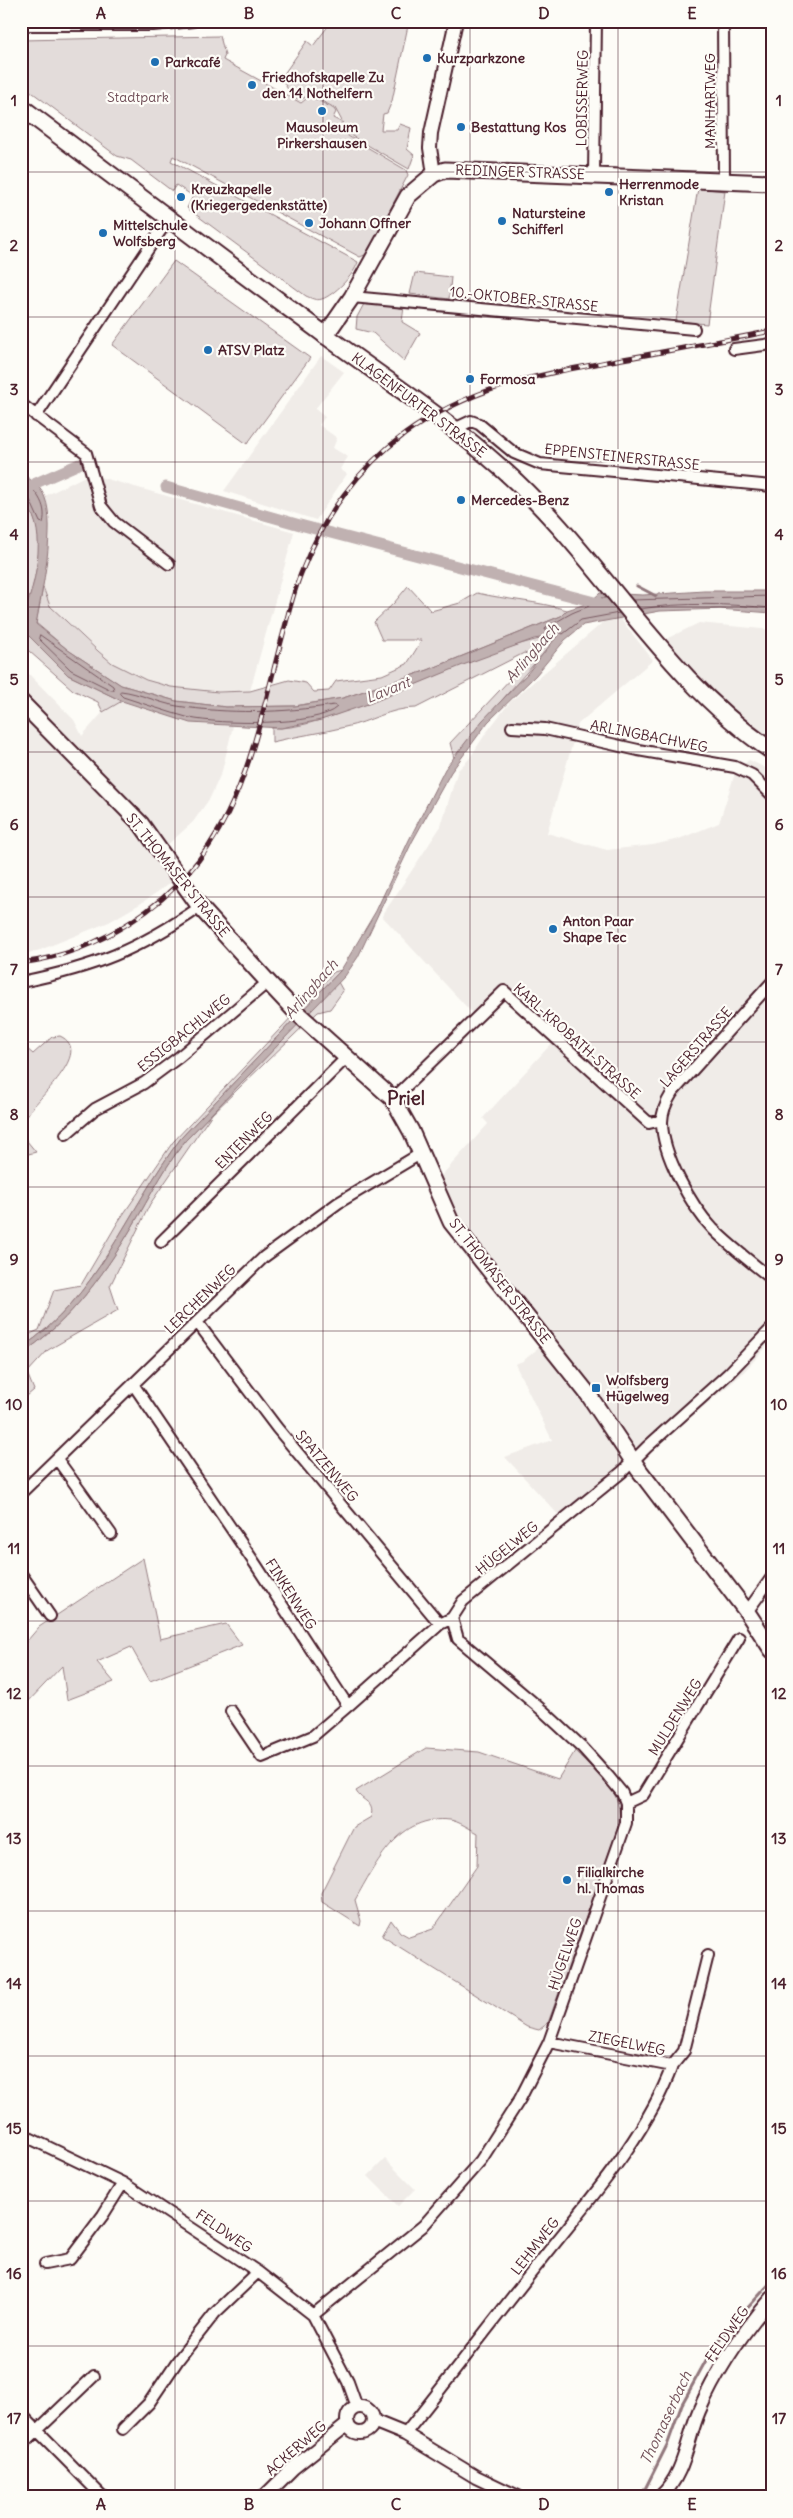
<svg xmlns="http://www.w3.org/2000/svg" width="793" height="2518" viewBox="0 0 793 2518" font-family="Delius,sans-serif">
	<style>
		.built { fill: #f0ece8 }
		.green { fill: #e3dcda; stroke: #967e82 }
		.water { fill: #c0b1b1; stroke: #91777b }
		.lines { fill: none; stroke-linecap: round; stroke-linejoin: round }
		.shore { stroke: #795961; stroke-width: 1 }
		.stream { stroke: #91777b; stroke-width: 3 }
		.canal { stroke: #c0b1b1; stroke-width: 11 }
		.minor-casing { stroke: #4a1f2b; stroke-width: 14 }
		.tertiary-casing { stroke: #4a1f2b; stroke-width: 16 }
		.secondary-casing { stroke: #4a1f2b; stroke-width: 19 }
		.primary-casing { stroke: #4a1f2b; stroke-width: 20 }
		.minor { stroke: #fdfcf7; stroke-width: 10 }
		.tertiary { stroke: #fdfcf7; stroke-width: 12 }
		.secondary { stroke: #fdfcf7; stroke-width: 15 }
		.primary { stroke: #fdfcf7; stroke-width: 16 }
		.rail-casing { stroke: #4a1f2b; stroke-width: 5 }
		.rail { stroke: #fdfcf7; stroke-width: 3; stroke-dasharray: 9; stroke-linecap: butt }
		.grid { fill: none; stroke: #4a1f2b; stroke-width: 1; stroke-opacity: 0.55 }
		.poi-dot { fill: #1f6fb2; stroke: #fdfcf7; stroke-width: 2 }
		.labels { text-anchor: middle; stroke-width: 4.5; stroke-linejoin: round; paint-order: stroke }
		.poi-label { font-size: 14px; font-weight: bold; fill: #4a1f2b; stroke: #fdfcf7; text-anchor: start }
		.park-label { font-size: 14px; fill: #704e57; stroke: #fdfcf7 }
		.street-label { font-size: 14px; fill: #4a1f2b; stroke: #fdfcf7 }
		.water-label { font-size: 15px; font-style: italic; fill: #73525a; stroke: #fdfcf7 }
		.district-label { font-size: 19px; font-weight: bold; fill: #4a1f2b; stroke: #fdfcf7 }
		.neatline { fill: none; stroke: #4a1f2b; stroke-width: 2 }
		.grid-label { font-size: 16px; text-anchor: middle; font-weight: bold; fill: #4a1f2b }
	</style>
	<rect width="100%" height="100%" fill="#fdfcf7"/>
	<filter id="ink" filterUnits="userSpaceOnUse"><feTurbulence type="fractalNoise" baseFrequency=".02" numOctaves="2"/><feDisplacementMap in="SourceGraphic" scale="10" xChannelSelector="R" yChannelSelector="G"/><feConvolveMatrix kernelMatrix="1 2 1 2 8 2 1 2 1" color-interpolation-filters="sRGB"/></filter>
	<g filter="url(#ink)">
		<!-- built -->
		<path class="built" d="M321 356 344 372 315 409 325 417 319 425 337 438 333 448 348 457 340 469 347 474 316 520 224 491Z
			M89 474 294 532 250 691H200L171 687 146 680 112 663 50 606 43 587 50 515 45 496Z
			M615 612 653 660 578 724 547 833 607 850 653 845 679 839 719 823 736 770 749 760 772 771V1341L740 1376 565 1522 505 1457 552 1440 515 1364 523 1361 541 1346 428 1185 442 1175 488 1124 483 1118 553 1042 501 991 475 1016 382 916 441 826 458 770 469 759 486 733 510 702Z
			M699 623 772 630V743L729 707 668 642V638Z
			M21 666 74 720 82 736 103 712 122 701 190 723 233 726 222 771 210 798 193 822 154 857 173 881 140 904 109 922 40 950 21 955Z
			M385 2159 415 2189 398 2206 368 2176Z"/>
		<!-- green -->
		<path class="green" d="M332 21H409L392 101 387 113 383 114 381 130H397L400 124 411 128 407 149 414 155 409 169 350 135 344 126 348 136 406 170 408 175 367 254 360 257 173 156 171 161 358 262C354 275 334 295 322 299 316 301 311 298 306 296L187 208 193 196 176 185 172 191 131 160 117 156 21 84V40L220 36 225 55 223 60 301 103 310 96 334 109 336 112 333 118 343 123 335 108 310 95 300 100 292 96 281 78 307 41 313 46Z
			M698 188 725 191 707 324 676 321Z
			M174 261 310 358 247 444 112 345Z
			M415 273 451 277 449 299 410 294Z
			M365 302 404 306 402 322 420 333 404 361 373 333 356 329 357 317Z
			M21 499C51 525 36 580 25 612L21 608Z
			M408 586 431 611 460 603 477 593C507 600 537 601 567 610L561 616 428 670 343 698 295 706 226 707 176 701 121 685 68 650 36 623 43 587 50 606 98 651 112 663 146 680 171 687 218 692 250 691 289 680 306 683 314 692 329 691 336 681 382 675 407 664 422 640H382L374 622 394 603Z
			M21 628 68 675 122 701 103 712 98 702 73 690 21 644Z
			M559 635C524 677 486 715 454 758L450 743 532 656 524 653 416 708C389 708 371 722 345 727 321 733 296 736 272 742V728C296 729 321 720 343 712 415 689 483 648 559 635Z
			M341 970 181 1138C128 1208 98 1298 21 1348V1338L39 1330 54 1290 81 1285 118 1222 173 1142 334 972Z
			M338 982 343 991 330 1009 318 1012 212 1114 150 1204 110 1286 118 1310 48 1350 27 1373 34 1390 21 1401V1354C64 1326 96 1285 123 1242 145 1207 159 1175 185 1141Z
			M60 1036C95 1052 35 1099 27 1116 24 1121 23 1129 22 1135L36 1152 21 1156V1049L26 1048 33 1054 52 1037Z
			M143 1558 160 1639 226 1624 242 1645 150 1681 131 1647 97 1662 114 1682 67 1700 62 1666 25 1705 21 1688V1648L39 1627Z
			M426 1748 479 1752 558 1779 575 1751C600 1777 625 1789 618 1828L548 2023 539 2030 527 2027 382 1936 391 1920 400 1932 409 1937 433 1929 477 1866 478 1833C470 1829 458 1821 450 1820 399 1814 376 1863 355 1900L361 1921 360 1926 322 1902 321 1893 354 1827 371 1817C375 1801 362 1802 356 1791Z"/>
		<!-- water -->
		<path class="water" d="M21 473C31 480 41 486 45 498 56 526 42 592 36 624L68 650 121 685 176 701 226 707 295 706 343 698 428 670 561 616 567 610 589 603 600 593 643 595 704 591H772V613L720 609 660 611 583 625 565 640 536 675 488 722 451 772 412 842 358 957 345 976 185 1141C159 1175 145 1207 123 1242 96 1285 64 1326 21 1354V1348C98 1298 128 1208 181 1138L341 970 376 911 409 840 445 769 482 721 527 674 558 635 534 639 463 665 371 703 321 720 281 728 190 723 122 701 68 675 21 628V608L25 611C36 580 50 525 21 499Z"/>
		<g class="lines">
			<!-- shore -->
			<path class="shore" d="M21 479C35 489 48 505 43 523L40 522 30 500 21 496
				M607 598H601C591 607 583 608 572 613 564 617 556 623 546 627L545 630 557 631 563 634 581 620 619 613
				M632 600 772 596
				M640 609C684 602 728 604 772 608
				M40 635 113 686 114 690H111L71 670 39 639Z
				M121 691C140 693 158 703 177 706 229 714 282 713 334 705L337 707C317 727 217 724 190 718 167 712 145 704 123 697L120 694Z"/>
			<!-- stream -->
			<path class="stream" d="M637 586 656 596
				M641 2497 668 2443 682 2404 715 2344 772 2281"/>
			<!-- canal -->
			<path class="canal" d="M166 487 300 525 602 604
				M26 491 36 483 79 464"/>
			<defs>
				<path id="minor" d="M723 21 724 181
					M21 25H153L193 21
					M594 174 596 21
					M352 297 694 329
					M734 349 772 344
					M21 404 86 453 101 506 114 522 169 564
					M36 416 169 218
					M454 429 471 421 479 424 514 453 540 464 772 486
					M512 727 545 729 638 750 735 767 752 775 772 795
					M21 982C95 967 138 950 200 907
					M772 982 672 1093C667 1101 662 1111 662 1122 662 1154 691 1206 713 1229 731 1247 752 1263 772 1279
					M393 1099 504 991 649 1123 662 1120
					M66 1134 95 1109 144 1083 179 1057 268 982
					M161 1242 347 1057
					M197 1322 277 1428 440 1624
					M133 1384 256 1565 348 1706 440 1624 452 1618
					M57 1459 111 1534
					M21 1493 264 1257 338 1203 420 1154
					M21 1574 50 1616
					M747 1612 772 1577
					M231 1711 262 1757 313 1736 348 1706
					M626 1803 643 1795 739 1638
					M549 2042 672 2066 684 2051 708 1955
					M21 2134 123 2183 258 2272 313 2315 348 2382 357 2407
					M45 2264 70 2259 103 2215 123 2183
					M313 2315 423 2226 481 2160 520 2099 549 2042 626 1823V1803L622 1793 608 1776 582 1747 542 1710 458 1639 452 1618 463 1601 622 1472 647 1447 728 1374 772 1328
					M21 2414 103 2497
					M123 2429 149 2403 178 2360 215 2313 258 2272
					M405 2434C449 2379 492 2322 536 2267 583 2207 646 2138 672 2066
					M21 2446 94 2376"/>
				<path id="tertiary" d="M434 174 430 148 431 133 456 21
					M347 2420a13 13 0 1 1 26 0a13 13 0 1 1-26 0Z
					M373 2421 405 2434 476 2477 518 2497
					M264 2497 293 2468 348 2424
					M660 2497C685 2475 687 2439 699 2411 717 2369 743 2332 772 2298"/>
				<path id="secondary" d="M325 336 352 297 408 196 434 174 445 170 772 183
					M21 702 141 824 200 907 268 982 296 1012 393 1099 411 1131 451 1222 588 1394 639 1470 747 1612 772 1650"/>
				<path id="primary" d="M21 107C122 183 223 260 325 335 383 378 445 418 500 467 599 554 662 677 772 751"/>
			</defs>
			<!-- minor casing -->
			<use href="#minor" class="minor-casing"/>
			<!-- tertiary casing -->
			<use href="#tertiary" class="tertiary-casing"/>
			<!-- secondary casing -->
			<use href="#secondary" class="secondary-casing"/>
			<!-- primary casing -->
			<use href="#primary" class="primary-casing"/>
			<!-- minor -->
			<use href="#minor" class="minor"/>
			<!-- tertiary -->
			<use href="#tertiary" class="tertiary"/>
			<!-- secondary -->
			<use href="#secondary" class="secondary"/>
			<!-- primary -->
			<use href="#primary" class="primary"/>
			<defs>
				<path id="rail" d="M21 963C61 958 99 943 132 921 238 853 252 750 282 638 288 616 293 592 302 571 323 517 358 468 405 434 471 386 539 375 617 360 669 351 720 341 772 331"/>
			</defs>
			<!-- rail casing -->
			<use href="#rail" class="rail-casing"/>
			<!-- rail -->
			<use href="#rail" class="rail"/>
		</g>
	</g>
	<!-- grid -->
	<path class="grid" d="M175 21V2497M323 21V2497M470 21V2497M618 21V2497M21 172H772M21 317H772M21 462H772M21 607H772M21 752H772M21 897H772M21 1042H772M21 1187H772M21 1331H772M21 1476H772M21 1621H772M21 1766H772M21 1911H772M21 2056H772M21 2201H772M21 2346H772"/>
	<!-- markers -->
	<g class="poi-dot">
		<circle cx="427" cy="58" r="5"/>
		<circle cx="155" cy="62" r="5"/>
		<circle cx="252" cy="85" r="5"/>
		<circle cx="322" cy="111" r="5"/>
		<circle cx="461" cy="127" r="5"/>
		<circle cx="609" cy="192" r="5"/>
		<circle cx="181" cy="197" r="5"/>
		<circle cx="502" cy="221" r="5"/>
		<circle cx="309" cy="223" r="5"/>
		<circle cx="103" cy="233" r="5"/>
		<circle cx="208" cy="350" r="5"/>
		<circle cx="470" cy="379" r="5"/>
		<circle cx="461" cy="500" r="5"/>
		<circle cx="553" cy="929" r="5"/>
		<rect x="591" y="1383" width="10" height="10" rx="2.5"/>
		<circle cx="567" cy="1880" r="5"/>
	</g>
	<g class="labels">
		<!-- poi labels -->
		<g class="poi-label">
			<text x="437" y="63">Kurzparkzone</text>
			<text x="165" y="67">Parkcafé</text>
			<text x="262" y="82">Friedhofskapelle Zu<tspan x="262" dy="16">den 14 Nothelfern</tspan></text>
			<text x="322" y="132" text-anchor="middle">Mausoleum<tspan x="322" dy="16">Pirkershausen</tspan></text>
			<text x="471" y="132">Bestattung Kos</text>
			<text x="619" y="189">Herrenmode<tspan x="619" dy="16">Kristan</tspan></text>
			<text x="191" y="194">Kreuzkapelle<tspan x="191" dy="16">(Kriegergedenkstätte)</tspan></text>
			<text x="512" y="218">Natursteine<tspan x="512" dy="16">Schifferl</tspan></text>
			<text x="319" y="228">Johann Offner</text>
			<text x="113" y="230">Mittelschule<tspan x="113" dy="16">Wolfsberg</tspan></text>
			<text x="218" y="355">ATSV Platz</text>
			<text x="480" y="384">Formosa</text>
			<text x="471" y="505">Mercedes-Benz</text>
			<text x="563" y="926">Anton Paar<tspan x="563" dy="16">Shape Tec</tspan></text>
			<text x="606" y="1385">Wolfsberg<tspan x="606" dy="16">Hügelweg</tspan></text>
			<text x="577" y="1877">Filialkirche<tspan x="577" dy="16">hl. Thomas</tspan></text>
		</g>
		<!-- park labels -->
		<g class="park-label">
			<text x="138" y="102">Stadtpark</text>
		</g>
		<!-- street labels -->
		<g class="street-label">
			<text transform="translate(582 98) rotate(-89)" y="5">LOBISSERWEG</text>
			<text transform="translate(710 101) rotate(-90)" y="5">MANHARTWEG</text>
			<text transform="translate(520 172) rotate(2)" y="5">REDINGER STRASSE</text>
			<text transform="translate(524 299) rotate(6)" y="5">10.-OKTOBER-STRASSE</text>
			<text transform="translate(419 405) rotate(37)" y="5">KLAGENFURTER STRASSE</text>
			<text transform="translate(622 457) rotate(6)" y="5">EPPENSTEINERSTRASSE</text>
			<text transform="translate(649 736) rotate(11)" y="5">ARLINGBACHWEG</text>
			<text transform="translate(178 875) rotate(51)" y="5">ST. THOMASER STRASSE</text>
			<text transform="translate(184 1033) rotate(-39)" y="5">ESSIGBACHLWEG</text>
			<text transform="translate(577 1041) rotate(42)" y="5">KARL-KROBATH-STRASSE</text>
			<text transform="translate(696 1047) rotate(-49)" y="5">LAGERSTRASSE</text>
			<text transform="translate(244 1140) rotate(-45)" y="5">ENTENWEG</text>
			<text transform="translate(500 1281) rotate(52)" y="5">ST. THOMASER STRASSE</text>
			<text transform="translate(200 1299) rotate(-44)" y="5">LERCHENWEG</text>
			<text transform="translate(327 1466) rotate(50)" y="5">SPATZENWEG</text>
			<text transform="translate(507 1548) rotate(-39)" y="5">HÜGELWEG</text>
			<text transform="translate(291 1594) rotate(57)" y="5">FINKENWEG</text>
			<text transform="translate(675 1717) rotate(-58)" y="5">MULDENWEG</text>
			<text transform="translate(565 1954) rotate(-71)" y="5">HÜGELWEG</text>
			<text transform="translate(627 2043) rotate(11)" y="5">ZIEGELWEG</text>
			<text transform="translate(224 2231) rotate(34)" y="5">FELDWEG</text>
			<text transform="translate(535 2246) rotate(-52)" y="5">LEHMWEG</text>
			<text transform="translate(727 2334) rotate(-55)" y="5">FELDWEG</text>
			<text transform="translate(296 2448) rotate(-41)" y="5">ACKERWEG</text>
		</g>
		<!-- water labels -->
		<g class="water-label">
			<text transform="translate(532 653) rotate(-49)" y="5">Arlingbach</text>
			<text transform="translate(388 690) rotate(-22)" y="5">Lavant</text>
			<text transform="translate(311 989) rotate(-49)" y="5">Arlingbach</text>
			<text transform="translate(666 2418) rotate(-65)" y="5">Thomaserbach</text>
		</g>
		<!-- district labels -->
		<g class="district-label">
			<text x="406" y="1105">Priel</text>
		</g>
	</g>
	<!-- margin -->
	<rect width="793" height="2518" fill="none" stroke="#fdfcf7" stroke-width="55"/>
	<rect x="28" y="28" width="738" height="2462" class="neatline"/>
	<g class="grid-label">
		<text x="101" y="19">A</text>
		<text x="249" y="19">B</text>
		<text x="396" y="19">C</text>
		<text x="544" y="19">D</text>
		<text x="692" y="19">E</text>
		<text x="14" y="106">1</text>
		<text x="779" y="106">1</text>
		<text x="14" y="251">2</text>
		<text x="779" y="251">2</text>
		<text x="14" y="395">3</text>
		<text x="779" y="395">3</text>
		<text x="14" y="540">4</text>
		<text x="779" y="540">4</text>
		<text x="14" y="685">5</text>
		<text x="779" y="685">5</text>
		<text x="14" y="830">6</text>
		<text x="779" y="830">6</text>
		<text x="14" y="975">7</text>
		<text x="779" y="975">7</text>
		<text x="14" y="1120">8</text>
		<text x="779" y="1120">8</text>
		<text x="14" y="1265">9</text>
		<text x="779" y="1265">9</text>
		<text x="14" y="1410">10</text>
		<text x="779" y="1410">10</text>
		<text x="14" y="1554">11</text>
		<text x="779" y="1554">11</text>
		<text x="14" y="1699">12</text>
		<text x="779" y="1699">12</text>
		<text x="14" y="1844">13</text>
		<text x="779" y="1844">13</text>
		<text x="14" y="1989">14</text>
		<text x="779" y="1989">14</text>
		<text x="14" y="2134">15</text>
		<text x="779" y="2134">15</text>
		<text x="14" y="2279">16</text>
		<text x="779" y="2279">16</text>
		<text x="14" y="2424">17</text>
		<text x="779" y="2424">17</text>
		<text x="101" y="2510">A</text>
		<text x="249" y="2510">B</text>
		<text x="396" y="2510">C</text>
		<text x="544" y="2510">D</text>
		<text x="692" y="2510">E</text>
	</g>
</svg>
